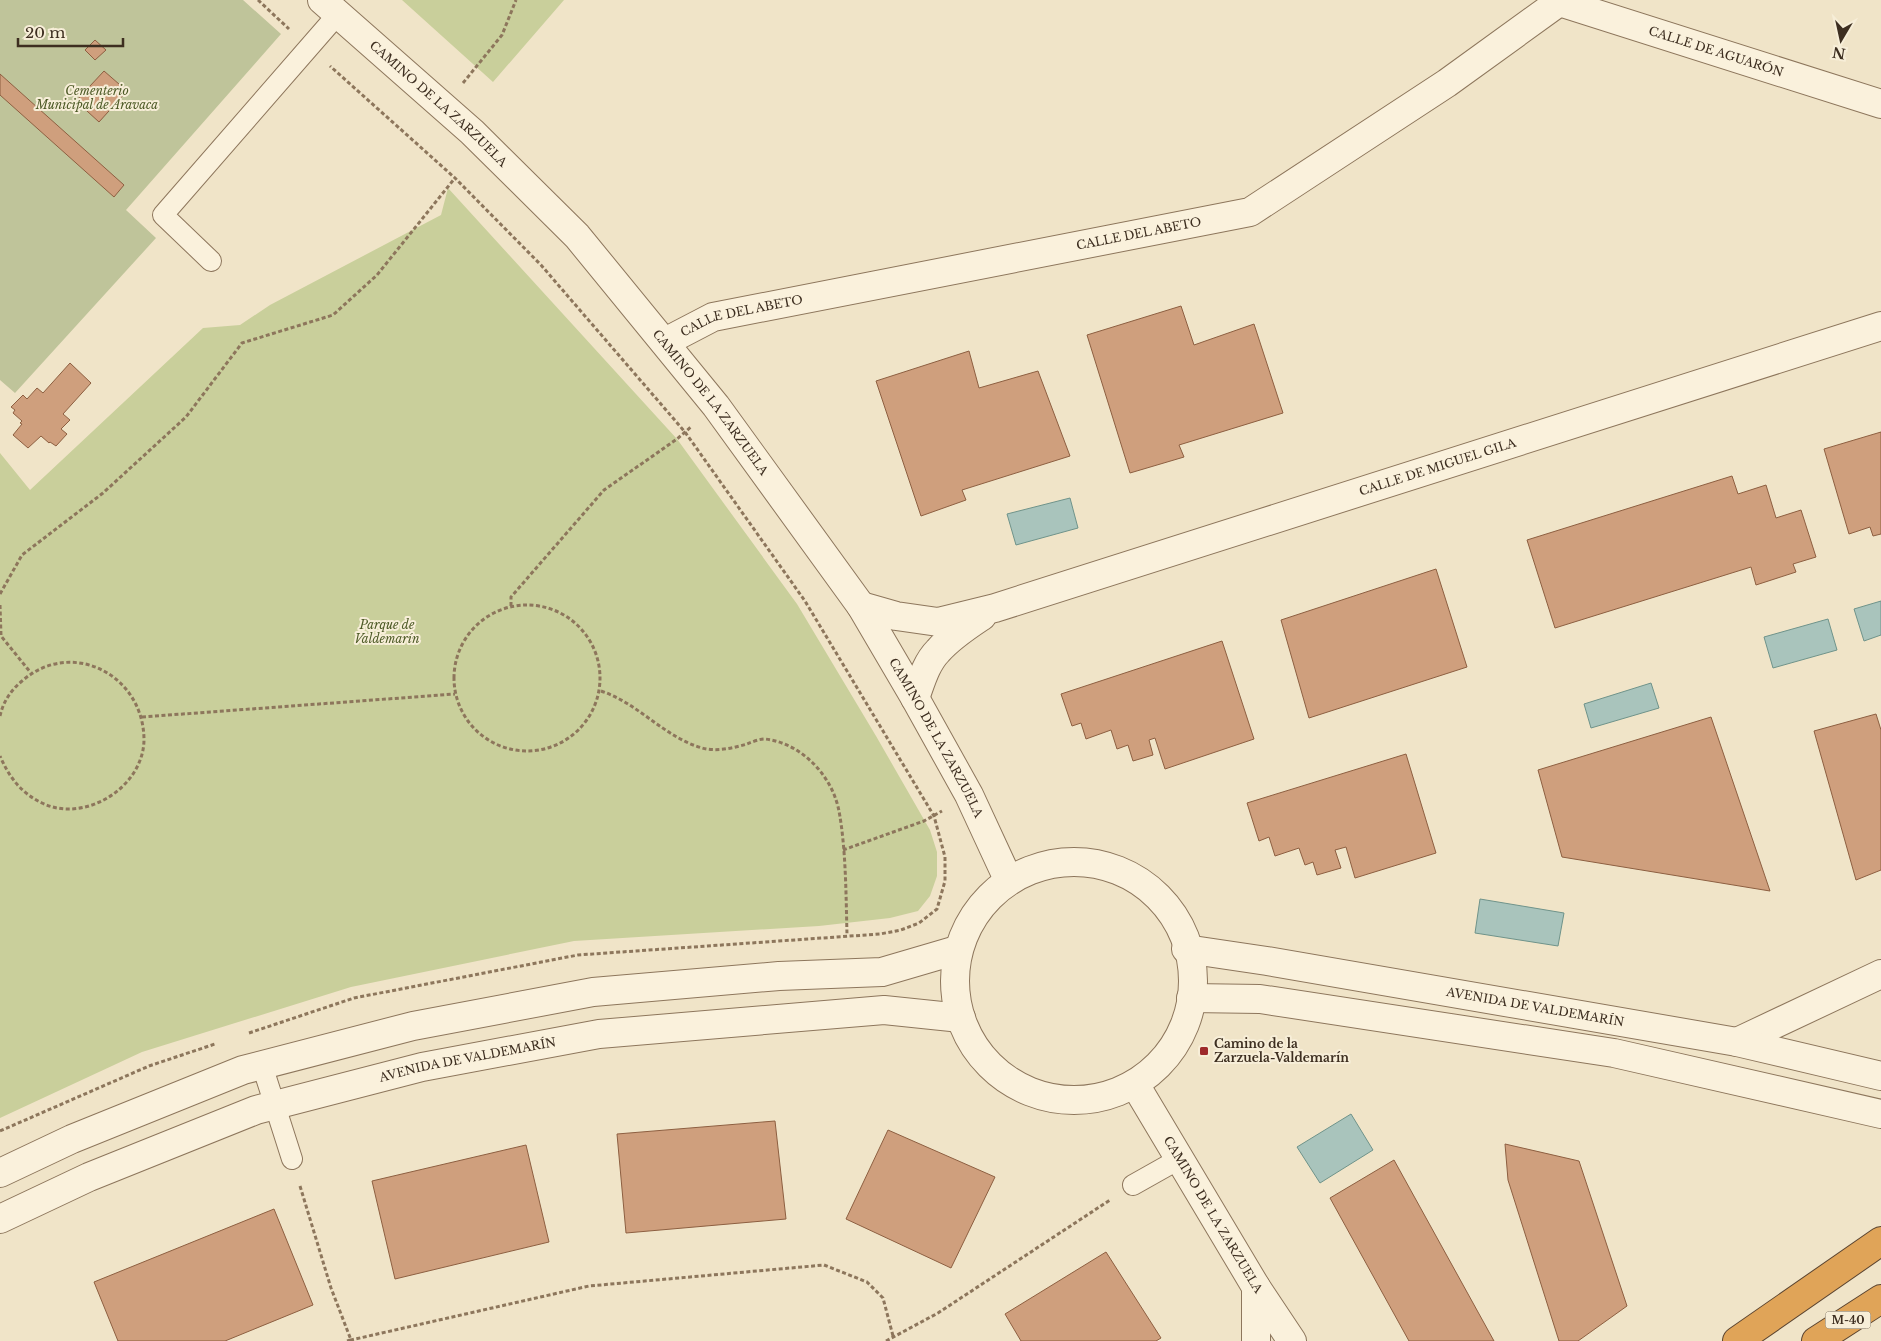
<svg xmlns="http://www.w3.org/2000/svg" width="1881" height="1341" viewBox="0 0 1881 1341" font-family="'Libre Baskerville',serif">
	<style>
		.green { fill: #c9cf9b }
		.cemetery { fill: #bfc49a }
		.water { fill: #a9c4bc; stroke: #6f938a }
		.building { fill: #cf9f7d; stroke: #8d5f41 }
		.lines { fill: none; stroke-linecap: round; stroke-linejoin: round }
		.service-casing { stroke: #8d765c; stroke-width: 22 }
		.minor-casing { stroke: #8d765c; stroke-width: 30 }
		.tertiary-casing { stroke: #8d765c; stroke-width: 30 }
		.motorway-casing { stroke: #5b4430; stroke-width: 30 }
		.path { stroke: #8d765c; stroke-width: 3; stroke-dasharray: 4 2.5; stroke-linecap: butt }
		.service { stroke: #faf1dc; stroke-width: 20 }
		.minor { stroke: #faf1dc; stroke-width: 28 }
		.tertiary { stroke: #faf1dc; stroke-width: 28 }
		.motorway { stroke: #e0a458; stroke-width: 28 }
		.poi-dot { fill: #9e2a2b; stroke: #f7eed8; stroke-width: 2 }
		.labels { text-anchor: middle; stroke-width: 4; stroke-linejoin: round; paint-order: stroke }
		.shield { fill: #f7eed8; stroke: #756857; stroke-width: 1 }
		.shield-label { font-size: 11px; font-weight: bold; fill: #3d2e20 }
		.street-label { font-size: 12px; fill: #3d2e20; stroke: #f7eed8 }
		.park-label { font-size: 12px; font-style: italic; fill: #4d5a26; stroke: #f7eed8 }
		.poi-label { font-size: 12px; font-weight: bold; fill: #3d2e20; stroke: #f7eed8; text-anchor: start }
	</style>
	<rect width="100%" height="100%" fill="#f0e4c8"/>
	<!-- green -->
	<path class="green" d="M402 0H564L493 82Z
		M448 188 677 439 797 604 876 736 930 830 937 852V876L930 896 918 911 890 918 819 926 574 941 351 987 142 1052 0 1118V453L30 490 203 328 240 325 270 305 441 215Z"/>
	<!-- cemetery -->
	<path class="cemetery" d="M0 0H243L281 34 126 210 156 238 15 393 0 380Z"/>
	<!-- water -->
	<path class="water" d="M1070 498 1078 528 1016 545 1007 514Z
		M1881 601V635L1864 641 1854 609Z
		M1828 619 1837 650 1773 668 1764 637Z
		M1651 683 1659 708 1591 728 1584 704Z
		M1480 899 1564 913 1558 946 1475 933Z
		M1351 1114 1373 1150 1320 1183 1297 1147Z"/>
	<!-- building -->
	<path class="building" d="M95 40 106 50 95 60 85 50Z
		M104 71 127 91 99 122 76 101Z
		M0 74 124 185 114 197 0 95Z
		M1181 306 1194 345 1254 324 1283 413 1179 445 1184 457 1130 473 1087 335Z
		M969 351 979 388 1038 371 1070 456 962 490 966 500 921 516 876 381Z
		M70 363 91 383 63 414 70 420 61 429 67 434 56 446 50 442 49 443 41 436 28 448 13 435 22 424 20 423 22 421 13 413 15 410 11 407 23 395 27 399 37 388 43 393Z
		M1881 432V534L1873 536 1870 527 1849 534 1824 449Z
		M1732 476 1738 494 1766 485 1776 518 1801 510 1816 557 1793 564 1796 572 1756 585 1751 567 1555 628 1527 540Z
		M1436 569 1467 667 1309 718 1281 620Z
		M1222 641 1254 739 1165 769 1155 738 1149 740 1153 755 1133 761 1128 745 1117 749 1111 730 1086 739 1081 723 1072 726 1061 694Z
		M1876 714 1881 730V870L1856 880 1814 731Z
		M1711 717 1770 891 1562 857 1538 770Z
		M1406 754 1436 853 1355 878 1346 847 1335 850 1341 868 1317 875 1313 862 1305 865 1299 848 1275 856 1269 837 1259 841 1247 803Z
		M775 1121 786 1219 626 1233 617 1134Z
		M888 1130 995 1177 951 1268 846 1219Z
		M1505 1144 1579 1161 1627 1306 1578 1341H1559L1508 1180Z
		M526 1145 549 1242 395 1279 372 1181Z
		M1394 1160 1494 1341H1409L1330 1198Z
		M274 1209 313 1305 225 1341H118L94 1282Z
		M1106 1252 1161 1338 1156 1341H1021L1005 1314Z"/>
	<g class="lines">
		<defs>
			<path id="service" d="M211 261 163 215 338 14
				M262 1065 292 1159
				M1133 1185 1181 1158"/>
			<g id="minor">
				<path id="s1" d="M322 0 472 132 577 236 716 406 861 606 915 698 969 795 1007 877"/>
				<path id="s2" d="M1553 0 1881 104"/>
				<path id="s3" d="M665 342 713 317 1250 212 1447 83 1559 2"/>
				<path id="s4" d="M861 606 896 616 938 622 995 608 1881 326"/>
				<path d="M915 698C921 682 926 663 938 651 950 637 967 626 982 616"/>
				<path d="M1737 1042 1881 974"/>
				<path id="s5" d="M1136 1086 1256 1287 1292 1341"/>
				<path d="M1256 1287V1341"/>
			</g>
			<g id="tertiary">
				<circle cx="1074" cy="981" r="119"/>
				<path id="s6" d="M1186 949 1267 961 1737 1042 1881 1076"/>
				<path d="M1191 998 1260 999 1614 1053 1881 1114"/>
				<path d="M0 1173 72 1139 243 1070 413 1026 593 992 779 976 882 972 957 950"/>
				<path id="s7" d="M0 1219 89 1177 256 1110 422 1067 599 1034 884 1010 961 1018"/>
			</g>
			<path id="motorway" d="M1737 1341 1881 1241
				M1816 1341 1881 1299"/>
		</defs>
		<!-- service casing -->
		<use href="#service" class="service-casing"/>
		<!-- minor casing -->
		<use href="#minor" class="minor-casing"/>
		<!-- tertiary casing -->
		<use href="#tertiary" class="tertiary-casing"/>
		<!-- motorway casing -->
		<use href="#motorway" class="motorway-casing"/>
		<!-- path -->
		<path class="path" d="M258 0 289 29
			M463 83 502 35 516 0
			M0 594 22 555 103 493 186 417 242 343 333 315 377 275 455 178
			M454 678a73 73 0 1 1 146 0a73 73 0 1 1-146 0Z
			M0 605 1 636 31 673
			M511 606V597L604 490 677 439 692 426
			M601 691C638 703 664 737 702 748 716 752 733 748 747 744 752 742 759 739 765 739 801 743 832 775 839 811 846 849 846 896 847 935
			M0 716C3 702 11 690 22 681 71 638 143 674 144 739 144 787 85 824 42 803 21 793 9 777 0 756
			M142 717 455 694
			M843 850 924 821 942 811
			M249 1033 354 998 578 955 880 934 901 930 919 923 937 909 945 881V857L934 816 805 601 685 432 541 265 455 178 330 66
			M0 1131 149 1066 215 1044
			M300 1186 331 1288 351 1340 347 1341
			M351 1341V1340L589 1286 824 1265 867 1282 883 1298 893 1336
			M886 1341 938 1313 1110 1200"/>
		<!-- service -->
		<use href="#service" class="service"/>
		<!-- minor -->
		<use href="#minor" class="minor"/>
		<!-- tertiary -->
		<use href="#tertiary" class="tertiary"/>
		<!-- motorway -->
		<use href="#motorway" class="motorway"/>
	</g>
	<!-- markers -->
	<rect class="poi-dot" x="1199" y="1046" width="10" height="10" rx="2.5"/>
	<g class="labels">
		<!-- shield labels -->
		<rect class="shield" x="1825.5" y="1311.5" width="45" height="17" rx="4"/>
		<g class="shield-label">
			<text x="1848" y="1324">M-40</text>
		</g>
		<!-- street labels -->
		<g class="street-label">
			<text dy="4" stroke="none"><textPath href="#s2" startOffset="171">CALLE DE AGUARÓN</textPath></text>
			<text dy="4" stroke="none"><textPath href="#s1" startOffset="156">CAMINO DE LA ZARZUELA</textPath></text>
			<text dy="4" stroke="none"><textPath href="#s3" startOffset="488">CALLE DEL ABETO</textPath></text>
			<text dy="4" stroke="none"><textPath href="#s3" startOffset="82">CALLE DEL ABETO</textPath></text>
			<text dy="4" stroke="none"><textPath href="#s1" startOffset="561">CAMINO DE LA ZARZUELA</textPath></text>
			<text dy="4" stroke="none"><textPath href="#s4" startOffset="602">CALLE DE MIGUEL GILA</textPath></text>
			<text dy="4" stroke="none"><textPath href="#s1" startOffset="966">CAMINO DE LA ZARZUELA</textPath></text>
			<text dy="4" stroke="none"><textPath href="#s6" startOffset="354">AVENIDA DE VALDEMARÍN</textPath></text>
			<text dy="4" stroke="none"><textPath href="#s7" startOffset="496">AVENIDA DE VALDEMARÍN</textPath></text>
			<text dy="4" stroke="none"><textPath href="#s5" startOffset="150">CAMINO DE LA ZARZUELA</textPath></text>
		</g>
		<!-- park labels -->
		<g class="park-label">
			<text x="97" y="95">Cementerio<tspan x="97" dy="14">Municipal de Aravaca</tspan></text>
			<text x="387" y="629">Parque de<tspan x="387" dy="14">Valdemarín</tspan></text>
		</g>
		<!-- poi labels -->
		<g class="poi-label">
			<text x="1214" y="1048">Camino de la<tspan x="1214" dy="14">Zarzuela-Valdemarín</tspan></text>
		</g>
	</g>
	<!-- north arrow -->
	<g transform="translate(1841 40) rotate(189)" stroke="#f7eed8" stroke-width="4" paint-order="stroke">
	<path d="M0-4L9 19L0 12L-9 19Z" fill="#3d2e20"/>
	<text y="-8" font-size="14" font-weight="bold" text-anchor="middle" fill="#3d2e20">N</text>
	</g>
	<!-- scale -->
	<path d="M18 38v8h105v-8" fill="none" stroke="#3d2e20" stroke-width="2.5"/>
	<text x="25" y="38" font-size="15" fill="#3d2e20" stroke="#f7eed8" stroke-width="4" paint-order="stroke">20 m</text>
</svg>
